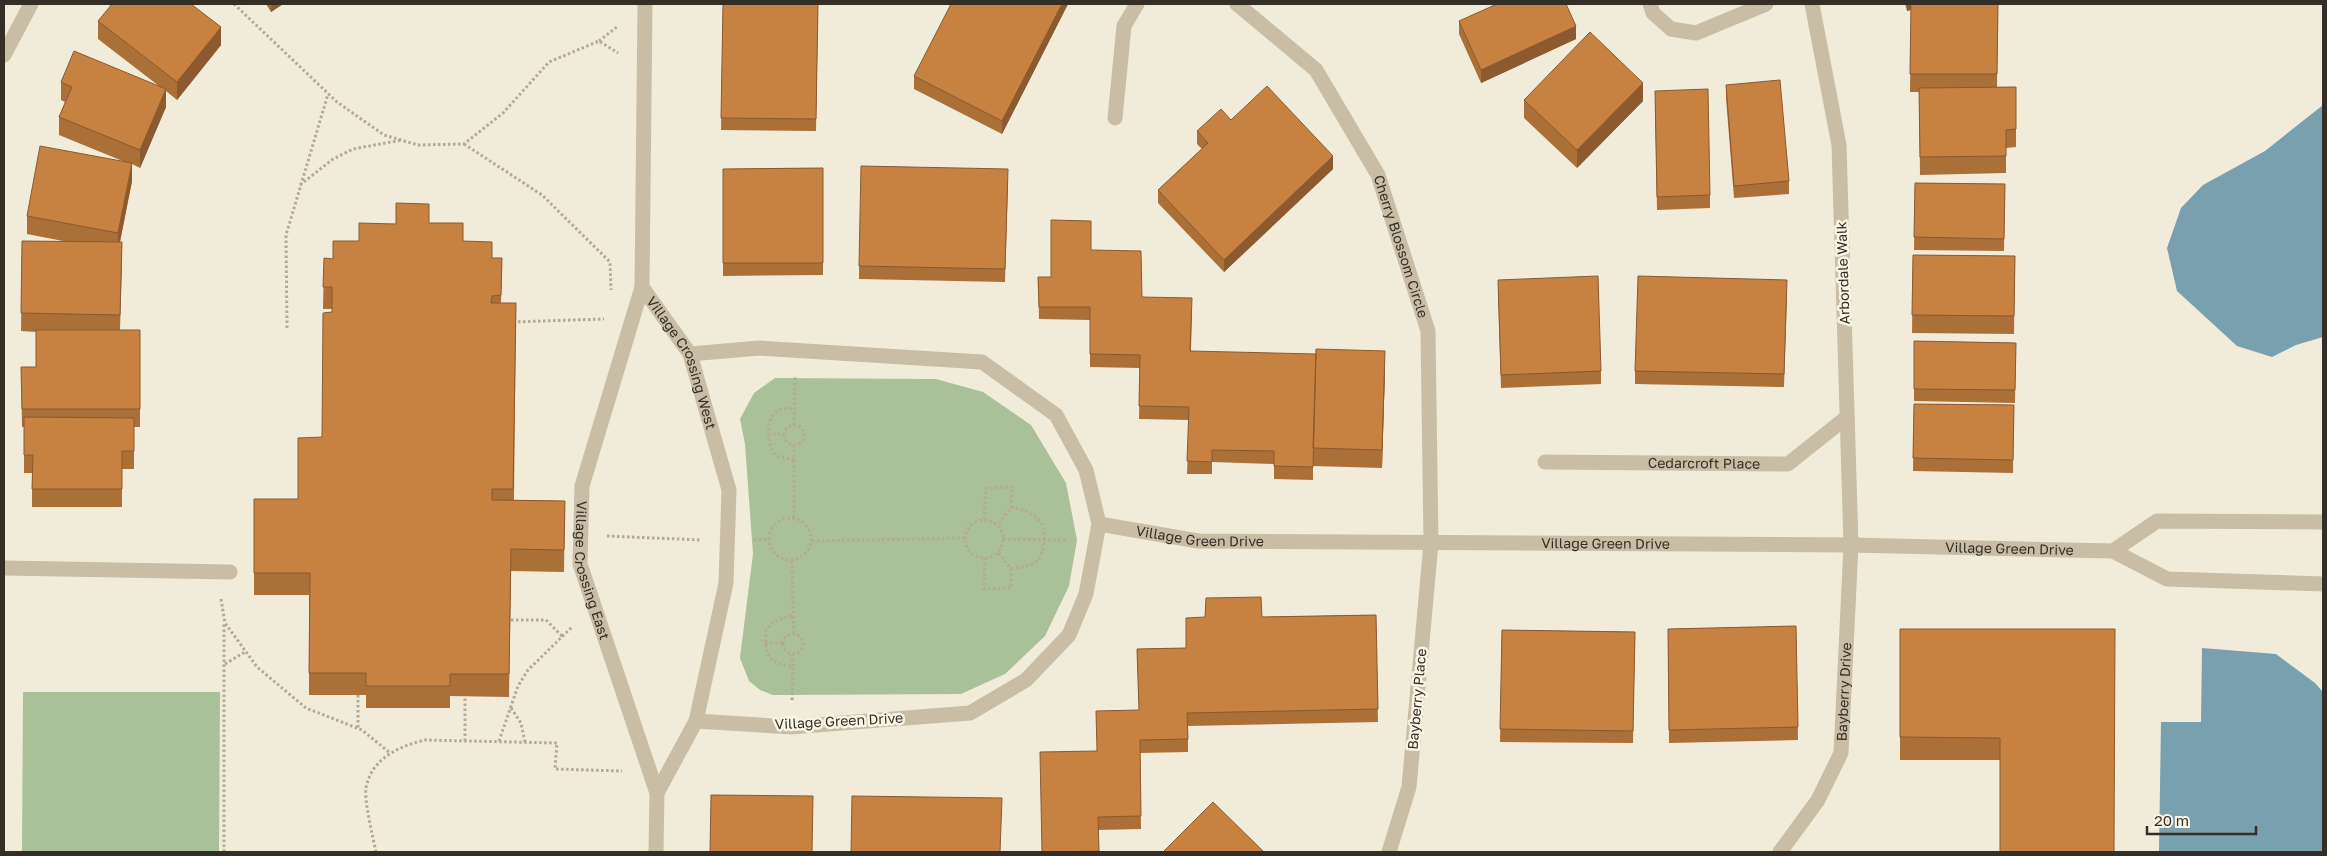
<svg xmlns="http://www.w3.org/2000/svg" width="2327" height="856" viewBox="0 0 2327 856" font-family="'Golos Text',sans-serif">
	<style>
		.green { fill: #aac099 }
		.water { fill: #78a0af }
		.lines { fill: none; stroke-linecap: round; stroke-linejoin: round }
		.path { stroke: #b5a98f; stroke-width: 3; stroke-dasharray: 2.5 2.5; stroke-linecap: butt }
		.lane { stroke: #c9bea5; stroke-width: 15 }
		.street { stroke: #c9bea5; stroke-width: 15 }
		.wall { fill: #ab6f38 }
		.shaded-wall { fill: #8b5a2e }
		.building { fill: #c78141; stroke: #8b5a2e }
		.labels { text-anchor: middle; stroke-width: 5; stroke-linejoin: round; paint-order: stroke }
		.street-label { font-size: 14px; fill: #352e26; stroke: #f9f5e5 }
	</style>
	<rect width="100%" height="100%" fill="#f1ecd9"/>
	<!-- green -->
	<path class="green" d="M775 378 936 379 983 392 1031 425 1066 483 1077 540 1069 586 1045 636 1005 674 961 694 773 695 760 690 749 681 740 658 753 554 745 444 740 419 754 393Z
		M23 692H220L219 852H22Z"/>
	<!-- water -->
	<path class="water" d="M2323 105V337L2296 345 2272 357 2237 346 2177 291 2167 248 2181 208 2203 185 2265 151Z
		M2202 648 2276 654 2315 683 2323 692V852H2159L2161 722H2201Z"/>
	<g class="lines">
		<!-- path -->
		<path class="path" d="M234 4 337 102 384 135 418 145 464 144 503 113 549 62 599 41 618 53
			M599 41 618 26
			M464 144 542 195 610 262 611 290
			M300 185 333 159 353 149 402 140
			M513 322 604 319
			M287 328 286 235 328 94
			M794 425 795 377
			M784 435a10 10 0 1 1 20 0a10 10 0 1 1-20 0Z
			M768 434H784
			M794 445V518
			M794 460 776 456C767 443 763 420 779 410 783 408 790 409 795 408
			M1011 507C1030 511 1048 519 1044 542 1043 549 1042 556 1037 561 1031 567 1020 567 1011 569
			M769 539a21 21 0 1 1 42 0a21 21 0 1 1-42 0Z
			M984 519 986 488 1012 487 1011 507 998 525
			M965 539a19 19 0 1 1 38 0a19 19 0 1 1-38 0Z
			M607 536 701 540
			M1003 539 1068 540
			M754 540 769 539
			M812 541 964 538
			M985 558 984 589 1011 588V569L998 552
			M792 561 794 634
			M221 599 225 623 257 667 306 708 362 730 390 753
			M511 620H546L562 636
			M783 644a10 10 0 1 1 20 0a10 10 0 1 1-20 0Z
			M765 643H783
			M792 654 793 667
			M225 664 245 652
			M358 695V729
			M792 700 793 667C766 662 765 656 766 630L774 621 794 615
			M511 708 521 723 525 742
			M465 741V696
			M499 741 518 686 528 670 572 627
			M224 852V624
			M376 852C373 837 364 801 366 788 371 759 399 746 425 740L557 743 555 769 622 771"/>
		<!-- lane -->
		<path class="lane" d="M4 568 230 572"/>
		<!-- street -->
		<g class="street">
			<path id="s1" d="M645 4 642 287 690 354 729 490 726 583 696 721 657 793"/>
			<path id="s2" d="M1237 4 1316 70 1378 175 1428 331 1431 543 1409 787 1389 852"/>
			<path d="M1650 4 1653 13 1671 29 1696 33 1766 4"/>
			<path d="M4 55 31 4"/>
			<path d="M1115 118 1124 26 1137 4"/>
			<path id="s3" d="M642 287 582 486 580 564 657 793 656 852"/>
			<path d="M690 354 759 348 982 362 1056 415 1086 470 1099 524 1086 594 1069 635 1026 680 970 713 791 727 696 721"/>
			<path id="s4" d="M1545 462 1788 464 1847 417"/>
			<path id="s5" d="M1099 524 1198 541 1851 545 2113 551 2167 579 2323 584"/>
			<path d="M2113 551 2157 521 2323 522"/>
			<path id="s6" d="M1780 852 1818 800 1841 753 1851 545 1839 145 1812 4"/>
		</g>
	</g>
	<!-- wall -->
	<path class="wall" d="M266 4H283L271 12Z
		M723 4H818L816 131 721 130Z
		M1068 4 1002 134 914 89V76Z
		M1905 4H1998L1997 87H2016V147L2006 148V173L1920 175 1919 92H1910L1911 10 1907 11Z
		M98 21 221 45 177 100 166 91V107L140 168 132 164V181L120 242 122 260 120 330H140V427H134V469H122V507H32V473H24V427H22L21 367H36V332L21 331 22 241 68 242 27 234V216L125 162 59 135V117L65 102 61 100V82L159 86 98 39Z
		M1459 21 1576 39 1481 83 1459 34Z
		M1726 85 1789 181V194L1734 198 1726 98Z
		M1524 100 1643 101 1577 168 1524 118Z
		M1655 103 1710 195V208L1657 210Z
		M1231 120 1333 169 1224 272 1158 203V190L1202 149 1197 144V131Z
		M823 168V275L723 276V169Z
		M1008 182 1005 282 859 279V266Z
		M1915 183 2005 184 2004 251 1914 250Z
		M429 223 463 241 492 258H502L501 303H516L514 500 565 501 564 572 511 571 509 697 450 696V708H366V695H309V595H254V499H298L322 437 332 312V309H323L324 258 333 259 359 241 396 224Z
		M1091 250 1142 297 1192 311 1191 351 1385 369 1382 468 1313 466V480L1274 479V464L1212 462V474H1187L1189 420 1139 419 1140 368 1090 367V320L1039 319 1038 277H1051Z
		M1913 255 2015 256 2014 334 1912 333Z
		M1498 292 1601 371V384L1501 388Z
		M1787 293 1784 387 1635 384V371Z
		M1914 341 2016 343 2015 403 1914 401Z
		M1914 404 2014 405 2013 473 1913 471Z
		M1376 615 1378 722 1188 726V752L1140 753 1141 829 1098 830 1099 852H1042L1096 751 1139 710 1137 649 1186 648 1262 617Z
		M1796 626 1798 740 1669 743 1668 629Z
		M1900 629H2115L2000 760H1900Z
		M1502 630 1635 632 1633 743 1500 742Z"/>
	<!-- shaded-wall -->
	<path class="shaded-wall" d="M271 4H283L271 12Z
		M1062 4H1068L1002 134V121Z
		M1907 4H1929L1907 11Z
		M1576 26V39L1481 83V70Z
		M221 27V45L177 100V82Z
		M1643 83V101L1577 168V150Z
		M166 89V107L140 168V150Z
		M1333 156V169L1224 272V260Z
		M132 163V181L118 251V233Z
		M1385 351V369L1382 468V450Z"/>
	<!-- building -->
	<path class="building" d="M112 4H191L221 27 177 82 98 21Z
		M723 4H818L816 119 721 118Z
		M951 4H1062L1002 121 914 76Z
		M1497 4H1566L1576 26 1481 70 1459 21Z
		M1911 4H1998L1997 74H1910Z
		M1590 32 1643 83 1577 150 1524 100Z
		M74 51 166 89 140 150 59 117 72 87 61 82Z
		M1780 80 1789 181 1734 186 1726 85Z
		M1267 86 1333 156 1224 260 1158 190 1208 143 1197 131 1221 109 1231 120Z
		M2016 87V129L2006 130V156L1920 157 1919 88Z
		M1708 89 1710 195 1657 197 1655 91Z
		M40 146 132 163 118 233 27 216Z
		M861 166 1008 169 1005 269 859 266Z
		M823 168V263H723V169Z
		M1915 183 2005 184 2004 239 1914 237Z
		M396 203 429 204V223H463V241L492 242V258H502L501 295 492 296 491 303H516L513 489H492V500L565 501 564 550 511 549 509 674H450V686H366V673H309L310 573H254V499H298V438L322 437 323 313 332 312V287H323L324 258 333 259V241H359V223L396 224Z
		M1051 220 1091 221V250L1141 251 1142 297 1192 298 1190 351 1316 354 1313 467 1274 466V451L1212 450V462L1187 461 1189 407 1139 406 1140 355 1090 354V307H1039L1038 277H1051Z
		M22 241 122 242 120 315 21 313Z
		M1913 255 2015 256 2014 316 1912 315Z
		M1598 276 1601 371 1501 375 1498 280Z
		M1638 276 1787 280 1784 374 1635 371Z
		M36 330H140V409H22L21 367H36Z
		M1914 341 2016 343 2015 390 1914 389Z
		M1316 349 1385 351 1382 450 1313 448Z
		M1914 404 2014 405 2013 460 1913 458Z
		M24 417 134 418V451H122V489H32L33 455H24Z
		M1261 597 1262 617 1376 615 1378 709 1187 713 1188 739 1140 740 1141 816 1098 817 1099 851 1042 852 1040 752 1097 751 1096 711 1139 710 1137 649 1186 648V618L1205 617 1206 598Z
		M1796 626 1798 727 1669 730 1668 629Z
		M1900 629H2115L2114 852H2000V738L1900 737Z
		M1502 630 1635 632 1633 731 1500 729Z
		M711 795 813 796 812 852H710Z
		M852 796 1002 798 1000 852H851Z
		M1213 802 1264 852H1163Z"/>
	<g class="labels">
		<!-- street labels -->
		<g class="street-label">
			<text dy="5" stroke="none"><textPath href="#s2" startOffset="300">Cherry Blossom Circle</textPath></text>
			<text transform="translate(1843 273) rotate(-92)" y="5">Arbordale Walk</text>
			<text dy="5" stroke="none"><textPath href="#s1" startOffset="370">Village Crossing West</textPath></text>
			<text dy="5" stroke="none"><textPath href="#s4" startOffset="159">Cedarcroft Place</textPath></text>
			<text dy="5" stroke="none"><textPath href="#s5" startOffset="102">Village Green Drive</textPath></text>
			<text dy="5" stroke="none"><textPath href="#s5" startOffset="508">Village Green Drive</textPath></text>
			<text dy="5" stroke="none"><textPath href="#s5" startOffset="912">Village Green Drive</textPath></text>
			<text dy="5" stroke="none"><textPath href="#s3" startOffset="294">Village Crossing East</textPath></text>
			<text dy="5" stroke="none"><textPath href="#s6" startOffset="178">Bayberry Drive</textPath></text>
			<text transform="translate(1417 699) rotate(-85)" y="5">Bayberry Place</text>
			<text transform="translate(839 721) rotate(-3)" y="5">Village Green Drive</text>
		</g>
	</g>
	<!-- border -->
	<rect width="2327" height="856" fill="none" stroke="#352e26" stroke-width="10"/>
	<!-- scale -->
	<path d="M2147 826v8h109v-8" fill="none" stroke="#352e26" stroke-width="2.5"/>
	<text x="2154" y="826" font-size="15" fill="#352e26" stroke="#f9f5e5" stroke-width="4" paint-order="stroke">20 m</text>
</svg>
